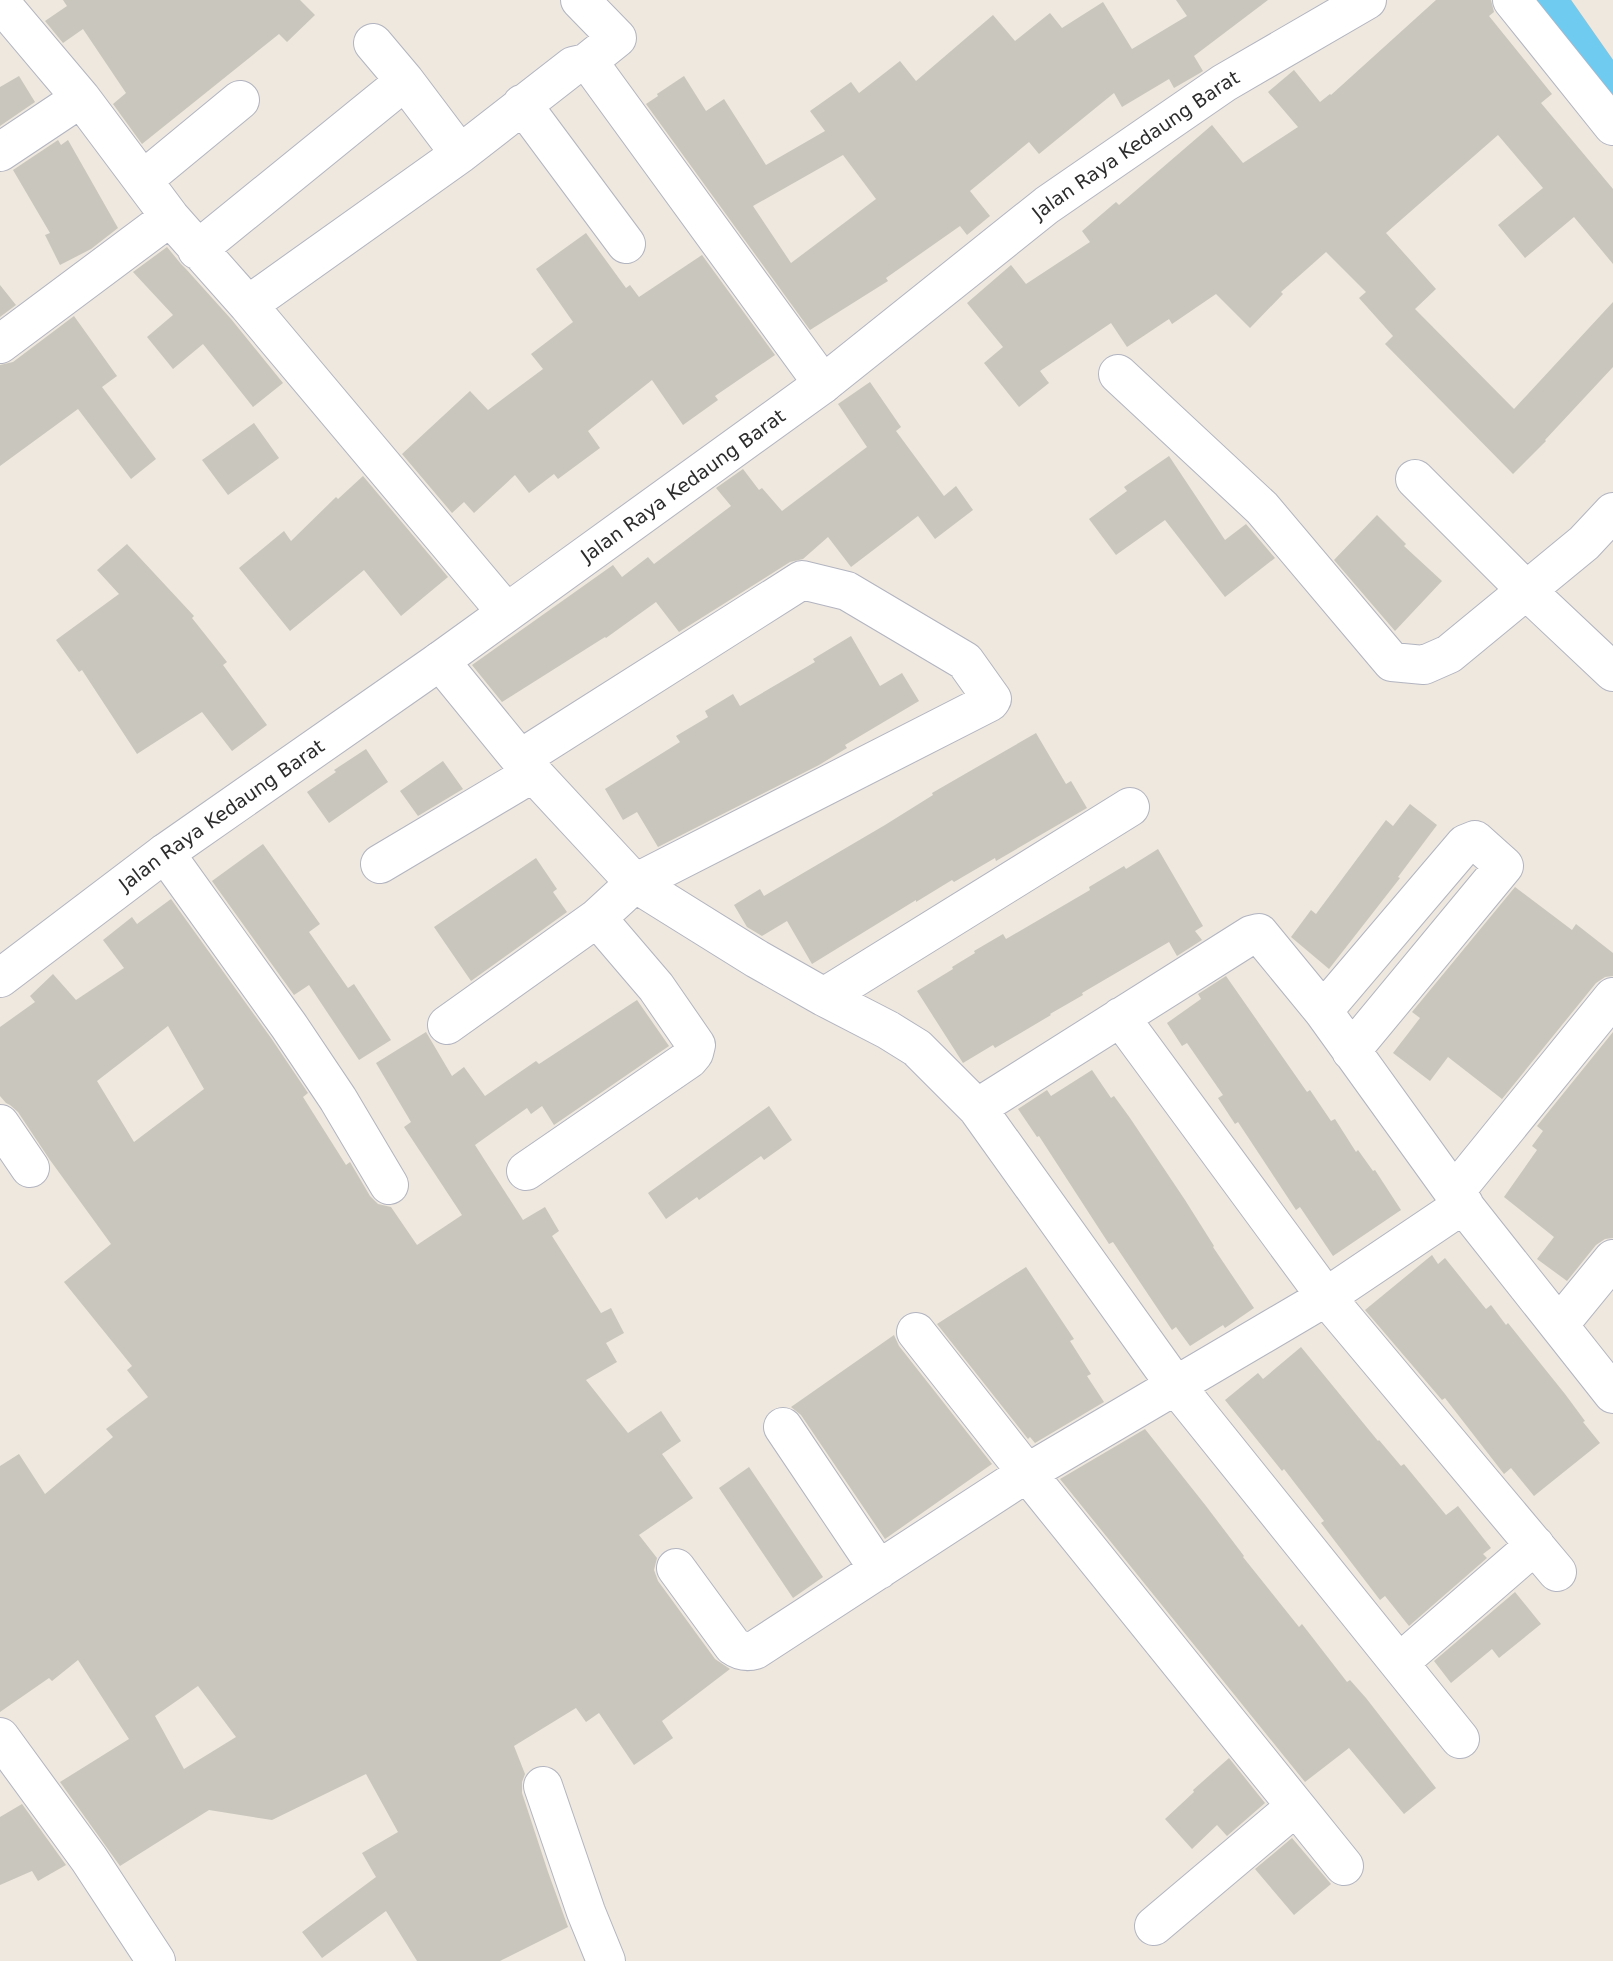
<svg xmlns="http://www.w3.org/2000/svg" width="1613" height="1961" viewBox="0 0 1613 1961" font-family="'DejaVu Sans',sans-serif">
	<style>
		.lines { fill: none; stroke-linecap: round; stroke-linejoin: round }
		.canal { stroke: #70cbf1; stroke-width: 38 }
		.building { fill: #c9c6bd; fill-rule: evenodd }
		.street-casing { stroke: #b2b4c0; stroke-width: 40 }
		.secondary-casing { stroke: #b2b4c0; stroke-width: 40 }
		.street { stroke: #fff; stroke-width: 38 }
		.secondary { stroke: #fff; stroke-width: 38 }
		.labels { text-anchor: middle; stroke-width: 5; stroke-linejoin: round; paint-order: stroke }
		.street-label { font-size: 19px; fill: #2c2c2c; stroke: #fff }
	</style>
	<rect width="100%" height="100%" fill="#eee8df"/>
	<g class="lines">
		<!-- canal -->
		<path class="canal" d="M1548 0 1613 93"/>
	</g>
	<!-- building -->
	<path class="building" d="M63 0H300L315 15 287 42 279 34 142 144 113 104 126 93 83 29 63 43 45 21 67 6Z
		M1176 0H1268L1194 56 1203 71 1200 73 1174 88 1169 79 1122 107 1114 93 1039 154 1029 142 970 191 990 216 967 235 960 226 886 278 888 281 810 330 646 104 658 96 657 94 684 76 706 111 724 99 766 165 825 131 810 111 851 82 859 93 900 61 916 81 993 15 1015 41 1050 13 1062 28 1103 2 1132 49 1187 16ZM843 155 876 199 791 263 753 206Z
		M1436 0H1491L1494 12 1489 16 1552 94 1541 103 1613 189V264L1574 217 1525 258 1498 225 1543 188 1498 135 1386 233 1436 289 1415 309 1514 409 1613 302V367L1545 440 1546 441 1513 474 1385 344 1393 336 1359 298 1366 292 1326 252 1281 292 1283 294 1250 328 1216 294 1172 324 1169 319 1127 347 1111 323 1040 371 1049 383 1019 407 984 363 1003 347 967 303 1011 265 1026 284 1090 242 1082 231 1116 202 1119 205 1212 125 1243 163 1298 127 1268 92 1294 70 1320 102 1330 94 1331 95Z
		M19 76 35 102 0 126V87Z
		M58 140 61 145 68 140 118 228 91 249 60 265 45 235 50 233 13 170Z
		M586 233 626 288 630 285 639 297 702 255 775 355 715 396 718 400 683 425 652 380 588 431 600 448 558 479 554 474 529 493 515 475 474 513 464 502 452 513 402 454 470 391 488 410 543 369 531 354 573 322 536 269Z
		M167 247 181 264 186 269 231 319 283 383 253 407 203 344 173 369 147 337 173 315 133 272Z
		M0 285 16 305 0 317Z
		M74 316 117 376 102 387 156 459 131 479 78 409 0 466V365L13 362Z
		M870 382 901 427 896 431 944 496 956 486 973 510 935 539 918 516 851 567 828 537 803 559 790 562 679 632 656 602 606 638 605 637 502 702 472 665 613 565 622 577 648 557 654 564 731 506 716 488 743 469 759 490 762 488 782 511 867 447 838 404Z
		M254 423 279 458 228 495 202 460Z
		M1169 456 1225 540 1246 524 1275 558 1225 597 1165 520 1116 555 1089 519 1127 491 1124 487Z
		M363 476 448 577 401 616 364 570 290 631 239 568 284 531 291 541 336 497 338 499Z
		M1377 515 1406 544 1404 546 1442 581 1395 631 1334 560Z
		M127 544 194 616 192 618 227 662 223 665 267 725 232 751 202 712 137 754 82 670 79 672 56 640 119 594 97 570Z
		M851 636 880 686 902 673 919 701 845 745 847 748 819 765 658 847 637 812 623 820 605 789 680 742 676 736 708 717 705 711 733 694 740 706 815 662 813 659Z
		M1036 733 1066 784 1071 781 1087 808 996 861 995 858 954 882 952 880 916 902V900L812 964 787 921 762 936 747 927 734 905 760 889 764 896 885 825 933 795 932 793Z
		M366 749 388 782 329 823 307 792 336 772 334 770Z
		M443 761 463 789 418 816 400 791Z
		M1410 804 1437 825 1398 877 1400 878 1329 969 1291 937 1311 910 1316 914 1386 820 1393 826Z
		M263 844 320 924 309 932 348 988 354 984 391 1040 359 1060 309 985 294 995 212 881Z
		M1158 849 1203 926 1195 931 1202 940 1177 956 1169 942 1082 993 1083 995 1050 1014 1051 1015 995 1048 993 1045 963 1063 917 991 953 969 952 967 975 953 974 951 1003 934 1006 939 1090 890 1089 887 1124 866 1126 869Z
		M536 858 557 889 553 892 567 912 471 981 434 927Z
		M1515 887 1572 930 1576 924 1613 953V976L1605 977 1596 983 1502 1099 1448 1057 1430 1081 1393 1053 1420 1018 1412 1012Z
		M171 899 271 1038 308 1093 303 1097 346 1165 350 1162 370 1196 378 1204 391 1207 417 1245 462 1215 404 1127 411 1122 376 1063 426 1032 452 1076 464 1067 485 1096 536 1061 539 1064 637 1000 669 1046 554 1125 542 1106 531 1114 527 1108 475 1145 523 1220 545 1207 559 1231 552 1236 601 1313 611 1308 624 1333 606 1343 617 1362 586 1380 628 1433 661 1411 681 1441 662 1454 693 1498 639 1535 657 1558 654 1570 658 1581 715 1659 730 1669 662 1721 673 1738 634 1765 599 1713 586 1722 576 1708 514 1746 525 1774 522 1782V1793L548 1872 568 1927 500 1961H417L386 1911 322 1958 302 1932 376 1877 362 1853 398 1832 366 1774 272 1820 209 1810 120 1866 60 1782 129 1739 78 1660 52 1681 49 1678 0 1712V1466L19 1454 45 1494 113 1437 106 1429 148 1397 127 1370 132 1366 64 1282 111 1244 50 1160 18 1112 10 1105 6 1103 0 1096V1027L35 1002 30 996 53 974 76 1000 124 968 103 940 132 917 137 924ZM168 1026 204 1089 134 1142 97 1081ZM198 1686 236 1737 184 1769 155 1716Z
		M1226 976 1307 1092 1310 1090 1331 1121 1335 1119 1356 1152 1358 1150 1373 1171 1375 1170 1401 1210 1333 1256 1300 1207 1296 1210 1238 1122 1235 1124 1218 1098 1223 1095 1187 1043 1182 1046 1167 1023 1201 999 1198 994Z
		M1613 1032V1238L1605 1239 1596 1245 1567 1281 1537 1259 1554 1237 1504 1197 1537 1150 1532 1146 1543 1131 1537 1126Z
		M1092 1070 1111 1098 1114 1096 1130 1118 1185 1200 1214 1246 1213 1247 1254 1308 1225 1328 1223 1325 1190 1346 1176 1327 1172 1330 1113 1242 1109 1244 1039 1136 1037 1137 1018 1109 1047 1090 1051 1096Z
		M769 1106 792 1140 764 1160 761 1156 699 1200 697 1197 666 1219 648 1193Z
		M1432 1255 1438 1264 1445 1258 1486 1309 1491 1305 1506 1325 1508 1323 1565 1394 1585 1421 1583 1422 1600 1443 1534 1496 1511 1468 1504 1474 1445 1398 1442 1400 1365 1310Z
		M1026 1267 1074 1339 1070 1341 1091 1374 1087 1376 1104 1402 1035 1443 1030 1437 1028 1439 937 1324Z
		M894 1335 899 1346 992 1464 885 1539 801 1415 791 1407Z
		M1301 1347 1378 1441 1379 1440 1401 1466 1404 1464 1446 1515 1458 1506 1491 1548 1483 1554 1487 1558 1409 1626 1385 1596 1380 1600 1321 1523 1324 1521 1284 1469 1282 1471 1225 1400 1258 1373 1263 1379Z
		M1145 1429 1206 1506 1244 1556 1243 1557 1299 1627 1302 1624 1347 1682 1350 1680 1366 1698 1436 1788 1404 1814 1349 1748 1305 1782 1060 1479Z
		M749 1467 823 1577 793 1598 719 1488Z
		M1515 1592 1541 1624 1499 1658 1492 1649 1451 1683 1434 1661Z
		M1229 1758 1265 1803 1227 1836 1217 1825 1192 1849 1165 1819 1194 1792 1193 1790Z
		M22 1804 66 1865 38 1881 32 1871 0 1885V1817Z
		M1292 1838 1331 1884 1294 1915 1255 1869Z"/>
	<g class="lines">
		<defs>
			<path id="street" d="M580 0 617 38 586 63
				M1512 0 1613 126
				M0 2 81 98 170 217 248 305 506 612
				M373 43 405 81 460 154
				M522 104 626 244
				M0 152 81 98
				M143 180 240 100
				M197 250 405 81
				M248 305 460 154 573 66 586 63 593 68 823 384
				M0 344 170 217
				M1118 374 1262 508 1392 662 1424 665 1449 654 1584 543 1613 512
				M1415 479 1526 590 1613 672
				M440 661 520 759 635 883 757 959 824 997 888 1030 917 1048 977 1108 1176 1386 1460 1739
				M165 853 289 1026 338 1099 389 1185
				M380 864 533 773
				M824 997 1130 807
				M1323 1011 1465 844 1475 840 1504 866 1351 1051
				M1120 1017 1326 1297 1557 1572
				M447 1025 597 918 635 883 990 702 992 699 965 661 847 591 802 580 520 759
				M977 1108 1251 935 1259 933 1323 1011 1454 1193 1613 1394
				M0 1124 30 1168
				M526 1171 689 1059 694 1053 696 1045 656 987 597 918
				M1454 1193 1613 997
				M1559 1325 1613 1259
				M916 1332 1027 1473 1344 1866
				M783 1427 879 1570
				M676 1568 733 1646C740 1651 748 1652 755 1650L1027 1473 1326 1297 1464 1204
				M1399 1663 1535 1545
				M0 1737 89 1859 156 1961
				M543 1786 586 1912 606 1961
				M1154 1926 1295 1807"/>
			<g id="secondary">
				<path id="s1" d="M0 978 165 853 440 661 823 384 1047 205 1224 83 1367 0"/>
			</g>
		</defs>
		<!-- street casing -->
		<use href="#street" class="street-casing"/>
		<!-- secondary casing -->
		<use href="#secondary" class="secondary-casing"/>
		<!-- street -->
		<use href="#street" class="street"/>
		<!-- secondary -->
		<use href="#secondary" class="secondary"/>
	</g>
	<g class="labels">
		<!-- street labels -->
		<g class="street-label">
			<text dy="7" stroke="none"><textPath href="#s1" startOffset="1409">Jalan Raya Kedaung Barat</textPath></text>
			<text dy="7" stroke="none"><textPath href="#s1" startOffset="842">Jalan Raya Kedaung Barat</textPath></text>
			<text dy="7" stroke="none"><textPath href="#s1" startOffset="275">Jalan Raya Kedaung Barat</textPath></text>
		</g>
	</g>
</svg>
